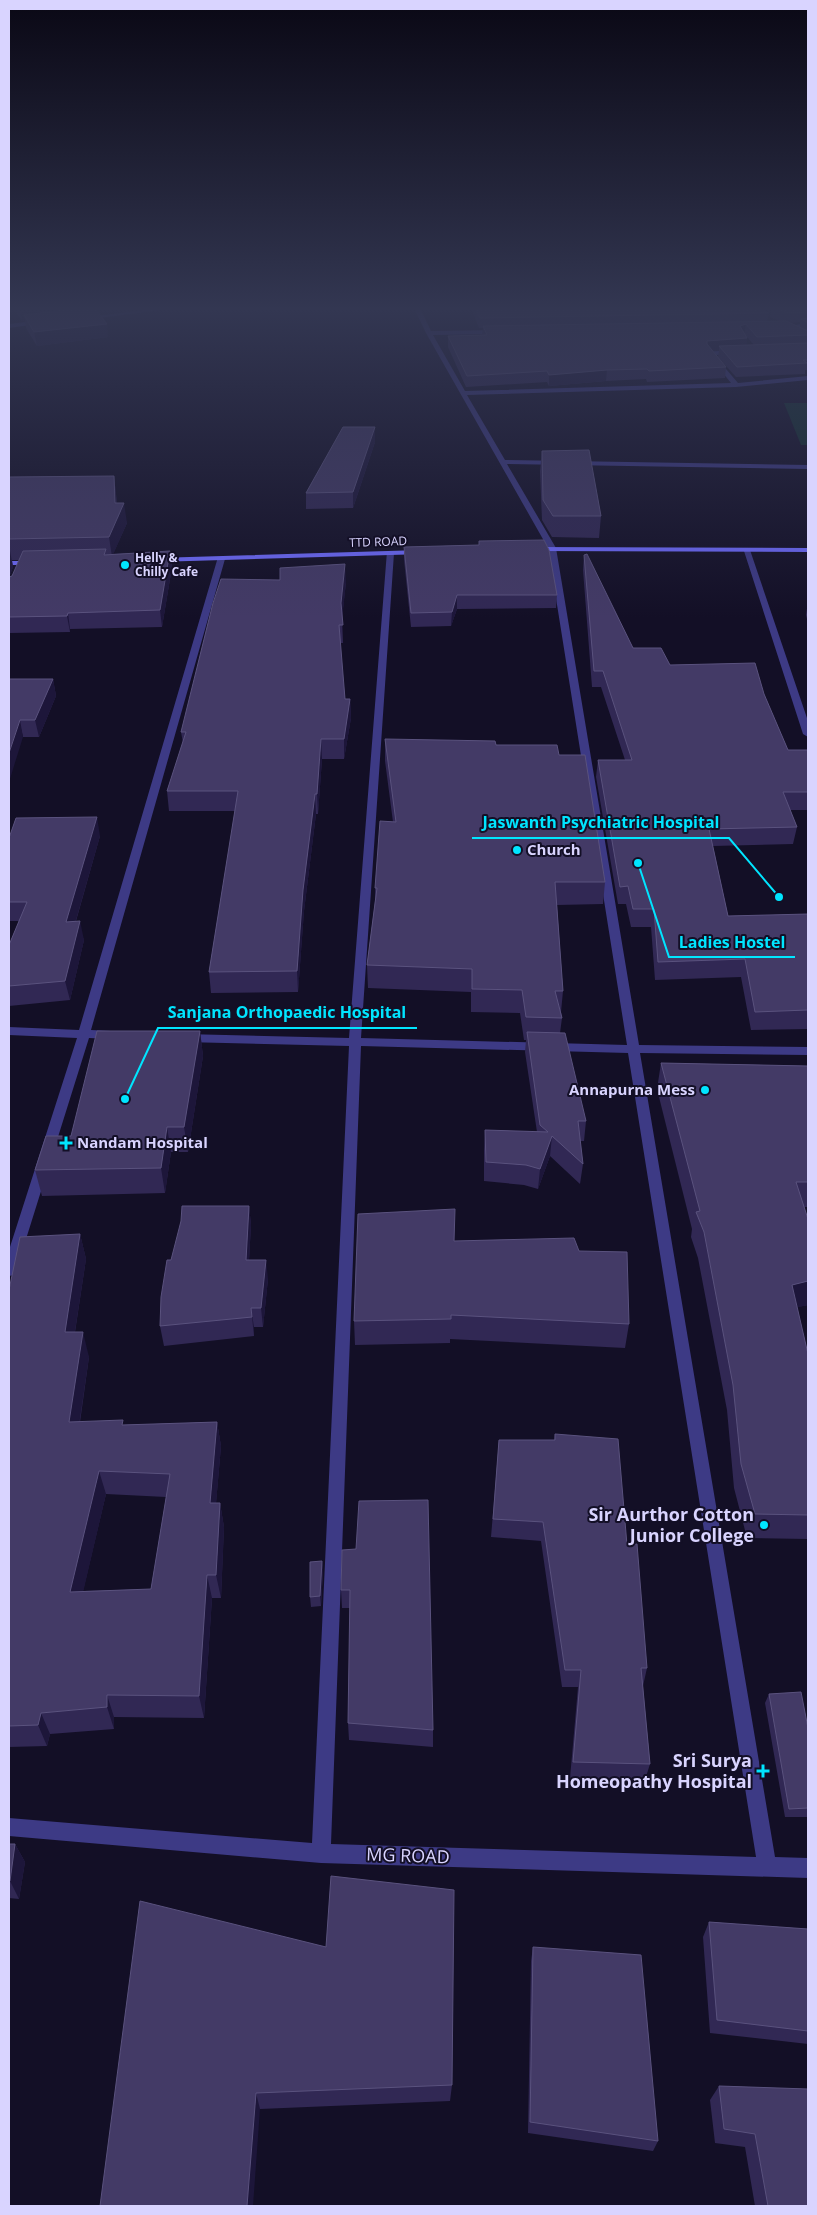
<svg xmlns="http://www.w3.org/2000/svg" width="817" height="2215" viewBox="0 0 817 2215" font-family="'Open Sans',sans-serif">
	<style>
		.green { fill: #12302f }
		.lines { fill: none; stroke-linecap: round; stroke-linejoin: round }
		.street { fill: #3d3a85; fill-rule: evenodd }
		.secondary { fill: #6f6bff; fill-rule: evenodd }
		.wall { fill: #312854; fill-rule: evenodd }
		.shaded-wall { fill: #1d163a }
		.building { fill: #433a66; stroke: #5a527e; fill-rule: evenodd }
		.poi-dot { fill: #00e5ff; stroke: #130f26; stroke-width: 2 }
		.labels { text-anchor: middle; stroke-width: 4; stroke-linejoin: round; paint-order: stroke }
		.far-street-label { font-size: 12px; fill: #d9d4ff; stroke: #130f26 }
		.far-poi-label { font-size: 12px; font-weight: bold; fill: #d9d4ff; stroke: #130f26; text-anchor: start }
		.poi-label { font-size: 15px; font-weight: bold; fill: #d9d4ff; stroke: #130f26; text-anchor: start }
		.near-poi-label { font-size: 18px; font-weight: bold; fill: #d9d4ff; stroke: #130f26; text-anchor: end }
		.near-street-label { font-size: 18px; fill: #d9d4ff; stroke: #130f26 }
		.leader { fill: none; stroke: #00e5ff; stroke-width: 2 }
		.callout-dot { fill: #00e5ff; stroke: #130f26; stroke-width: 2 }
		.callout-label { font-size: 16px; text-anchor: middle; font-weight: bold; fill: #00e5ff; stroke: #130f26; stroke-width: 4; stroke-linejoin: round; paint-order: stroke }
	</style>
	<rect width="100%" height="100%" fill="#130f26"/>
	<!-- green -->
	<path class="green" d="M784 403H808V445H801Z"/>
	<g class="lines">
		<!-- street -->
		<path class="street" d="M160 308H176L84 320 81 318Z
			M414 308H420L431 331 499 330 502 332 499 334 433 335 465 391 731 383 707 353 710 351H738L736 354 714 355 738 383 808 376V380L736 387 467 395 505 460 808 465V469L507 464 556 548 639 1045 808 1047V1055L640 1053 775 1857 808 1858V1878L321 1863 9 1836V1818L312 1843 349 1046 184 1042 178 1038 184 1034 349 1038 387 551 394 553 361 1038 627 1045 548 548 426 333ZM361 1046 628 1053 756 1857 331 1844Z
			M42 320 44 323 9 328V324Z
			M808 323V327L792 328 808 336V340L783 327Z
			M743 548 750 550 808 721V737L803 734Z
			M218 557 225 559 91 1030 111 1031 117 1035 111 1039 89 1038 16 1271 14 1275 9 1276V1250L77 1038 9 1035V1027L79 1030Z"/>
		<!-- secondary -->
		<path class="secondary" d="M528 547 808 548V552L531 551H528Z
			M421 550 425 552 424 554 156 562 152 560 156 558Z
			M9 561H34L38 563 34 565H9Z"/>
	</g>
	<!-- wall -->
	<path class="wall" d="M14 308H95L108 337 37 346 26 328 25 320 22 321Z
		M471 308H808V370H805V374L736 377 718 357 719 351H713L726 367 725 378 647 382 646 379 606 381 549 386 547 382 466 387 448 347V336L482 335 483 328H479ZM771 310 770 317 780 321H767L769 313 764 311ZM800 322V327L791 323ZM747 337 754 345H746Z
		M375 442 353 508 306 509V493Z
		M542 451 601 516 599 538 552 537 542 520 540 471Z
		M114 476 117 503 127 523 113 554 170 551 172 567 162 627 70 629V632L9 633V477ZM12 560H19L12 576 9 577 13 567Z
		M479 545 557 595 556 608 457 609 451 626 411 627 404 560V547Z
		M584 555 633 648 670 665 764 694 788 750H808V810H790L797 827 793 844 713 846 728 916 808 914V1029L751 1030 741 977 655 980 651 927H631L626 904H618L596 777 598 760H625L601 687H592L583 570Z
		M346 582 342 617 343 643H340L345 699H350L351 718 344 759H322L318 814H316L304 911 298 992 211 993 209 972 235 811H169L167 791 183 743 181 732Z
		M808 602V623L806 615Z
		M9 679H53L56 696 39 737H23Z
		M385 739 496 745 559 755 605 882 603 904 557 905 563 991 561 1012 562 1018 560 1033 586 1121 584 1141H580L583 1164 580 1184 550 1156 538 1189 524 1185 484 1181V1150L485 1130 537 1132 525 1052 526 1040H524L520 1013 471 1012V992L368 988 367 965 375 901V888L393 822 385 761Z
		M100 836 76 921 84 940 70 1000 9 1006V945L19 921H9V838Z
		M200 1031 203 1056 188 1152H171L165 1193 42 1196 35 1170 71 1136Z
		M661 1063 808 1066V1207H804L808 1305 797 1307 808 1354V1539L747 1538 734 1488 727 1410 698 1258 691 1237 692 1229 657 1089Z
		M249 1206 251 1225 249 1260 268 1279 263 1327H254V1336L164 1346 160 1326 171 1260Z
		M80 1234 86 1259 75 1332 89 1357 80 1422 124 1425 217 1422 221 1446 216 1503H220L224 1527 221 1598H212L204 1718 114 1717V1729L50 1734 47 1746 9 1747V1290ZM106 1494 166 1497 151 1589 83 1591Z
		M579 1251 629 1324 625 1348 450 1339V1343L355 1345 354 1321Z
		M555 1434 627 1545 647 1668 643 1686 650 1764 645 1780 570 1778 578 1687H562L541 1541 491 1537 499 1440H554Z
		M356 1549 433 1730V1747L349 1740 348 1723 350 1608H342L341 1590Z
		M322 1561 323 1570 321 1606 311 1607 310 1597Z
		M769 1694 808 1728V1817H785L765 1703Z
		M9 1844H15L25 1862 19 1899 9 1898Z
		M709 1922 808 1929V2044L710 2033 703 1937Z
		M326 1947 452 2085 450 2101 260 2109 100 2206Z
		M533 1947 658 2141 653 2151 528 2133 531 1961Z
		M719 2086 808 2089V2206H755L745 2147 715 2143 710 2100Z"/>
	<!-- shaded-wall -->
	<path class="shaded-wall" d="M20 308H90L24 315 25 320 22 321Z
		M758 308H771V310L757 312Z
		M107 324 108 337 37 346 34 332Z
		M746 324 744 334 740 326Z
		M747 338 746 348 719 346V351L706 352 707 341Z
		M607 370 606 381 549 386V375Z
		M375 427V442L353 508V492Z
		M114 476 116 495 118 518 124 503 127 523 112 557 109 537 115 503Z
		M10 551 13 567 9 578V555Z
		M170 551 172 567 162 627 160 610Z
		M345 564 346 582 342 621 341 603Z
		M457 595V609L451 626 452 612Z
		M68 613 70 629V632L67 616Z
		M53 679 56 696 39 737 35 720Z
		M350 699 351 718 344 759V739Z
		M20 720 23 737 9 782V753Z
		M321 739 322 759 318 814 317 794Z
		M315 794 316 814 304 911 298 992 297 971 303 890Z
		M97 817 100 836 70 941 66 922Z
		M80 921 84 940 70 1000 65 981Z
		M200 1031 203 1056 188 1152 184 1127Z
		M167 1127 171 1152 165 1193 161 1168Z
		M552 1136 550 1156 538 1189 540 1169Z
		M249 1206 251 1225 248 1279 246 1260Z
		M80 1234 86 1259 71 1357 65 1332Z
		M266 1260 268 1279 263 1327 261 1308Z
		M808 1281V1305L785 1310 792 1285Z
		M251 1308 254 1327V1336L252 1317Z
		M83 1332 89 1357 76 1446 69 1422Z
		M217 1422 221 1446 214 1527 210 1503Z
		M99 1471 106 1494 78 1614 70 1592Z
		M220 1503 224 1527 221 1598 216 1575Z
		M322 1561 323 1570 321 1606 320 1596Z
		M207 1575 212 1598 204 1718 199 1696Z
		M107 1695 114 1717V1729L107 1707Z
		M41 1713 50 1734 47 1746 38 1725Z
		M15 1844 25 1862 19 1899 10 1881Z
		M256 2093 260 2109 253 2206H247Z"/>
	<!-- building -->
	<path class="building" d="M81 308H95L107 324 34 332 24 315Z
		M475 308H755L769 313 480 318Z
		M774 308H808V312L788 313Z
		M808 318V323L801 319Z
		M786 321 808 331V335L757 337 746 324 740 326 747 338 707 341V344L726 367 649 371 647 369 607 370 549 375 547 371 467 376 448 336 487 335 483 326Z
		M808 343V360H803L807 363 737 367 719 346Z
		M343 427H375L353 492 306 493Z
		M589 450 601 516H553L543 500 542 451Z
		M114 476 115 503H124L109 537 9 539V477Z
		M544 540 549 550 557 595H457L452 612 411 613 404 547 479 545V541Z
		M106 549 104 555 170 551 160 610 68 613 67 616 9 617V577L12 576 23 551Z
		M587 554 633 648H661L670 665 755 663 764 694 788 750H808V792H783L797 827 709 829 728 916 808 914V1010L755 1012 745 959 658 962 654 909H633L628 886 620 887 598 760H632L603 671H594L584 555Z
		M345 564 341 603 343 625H339L345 699H350L344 739H321L317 794H315L303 890 297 971 209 972 238 791H167L186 732H181L213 603 221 579 280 580V568Z
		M9 679H53L35 720H20L9 753Z
		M385 739 495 741 496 745H557L559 755H585L605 882H555L563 991H555L562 1018 526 1017 522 990 472 989V969L367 965 377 888H375L380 821 396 822Z
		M97 817 66 922 80 921 65 981 9 986V945L27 902H9V838L16 818Z
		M97 1031H200L184 1127H167L161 1168 35 1170 46 1136H71Z
		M527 1032 565 1033 586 1121H578L583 1164 552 1136 540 1169 526 1165 486 1162 485 1130 548 1132 540 1125Z
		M661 1063 808 1066V1182H796L808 1219V1281L792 1285 808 1354V1515L755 1514 741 1464 733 1385 704 1232 696 1212 700 1211Z
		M182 1206H249L246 1260H266L261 1308H251L252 1317 160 1326 161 1297 167 1260H171L181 1221Z
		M455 1209 454 1241 574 1238 579 1251 627 1252 629 1324 451 1315V1319L354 1321 358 1214Z
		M80 1234 65 1332H83L69 1422 123 1420 122 1425 217 1422 210 1503H220L216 1575H207L199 1696 107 1695V1707L41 1713 38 1725 9 1726V1290L20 1237ZM99 1471 170 1474 151 1589 70 1592Z
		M555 1434 618 1439 627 1545 637 1544 647 1668H641L650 1764 573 1762 581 1670H565L543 1522 493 1519 499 1440H555Z
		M428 1500 433 1730 348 1723 350 1590H341L342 1550 356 1549 359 1501Z
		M322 1561 320 1596 310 1597V1562Z
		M801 1692 808 1728V1808L789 1809 769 1694Z
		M9 1844H15L10 1881H9Z
		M331 1876 454 1890 452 2085 256 2093 247 2206H100L140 1901 326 1947Z
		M709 1922 808 1929V2031L717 2020Z
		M533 1947 641 1955 658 2141 530 2122Z
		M719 2086 808 2089V2206H768L755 2134 724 2129Z"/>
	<!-- sky -->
	<linearGradient id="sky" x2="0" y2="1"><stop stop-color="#0a0815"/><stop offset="0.5" stop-color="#333752"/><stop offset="1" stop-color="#333752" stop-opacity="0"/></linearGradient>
	<rect width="817" height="618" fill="url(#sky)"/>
	<!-- markers -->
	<g class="poi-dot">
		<circle cx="125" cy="565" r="5"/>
		<circle cx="517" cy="850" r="5"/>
		<circle cx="705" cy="1090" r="5"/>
		<path d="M63.5 1135.5h5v5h5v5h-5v5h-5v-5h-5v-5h5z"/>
		<circle cx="764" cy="1525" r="5"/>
		<path d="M760.5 1763.5h5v5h5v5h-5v5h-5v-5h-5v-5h5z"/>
	</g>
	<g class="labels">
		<!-- far-street labels -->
		<g class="far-street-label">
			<text transform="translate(378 542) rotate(-2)" y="4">TTD ROAD</text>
		</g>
		<!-- far-poi labels -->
		<g class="far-poi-label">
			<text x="135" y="562">Helly &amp;<tspan x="135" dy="14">Chilly Cafe</tspan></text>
		</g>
		<!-- poi labels -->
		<g class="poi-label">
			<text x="527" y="855">Church</text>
			<text x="695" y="1095" text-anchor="end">Annapurna Mess</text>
			<text x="77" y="1148">Nandam Hospital</text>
		</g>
		<!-- near-poi labels -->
		<g class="near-poi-label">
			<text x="754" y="1521">Sir Aurthor Cotton<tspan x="754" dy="21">Junior College</tspan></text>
			<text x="752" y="1767">Sri Surya<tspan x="752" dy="21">Homeopathy Hospital</tspan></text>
		</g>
		<!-- near-street labels -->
		<g class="near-street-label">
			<text transform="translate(408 1856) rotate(2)" y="6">MG ROAD</text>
		</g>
	</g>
	<!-- callouts -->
	<path class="leader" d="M779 897L729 838H472M638 863L669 957H795M125 1099L158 1028H417"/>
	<g class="callout-dot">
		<circle cx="779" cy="897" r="5"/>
		<circle cx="638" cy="863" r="5"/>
		<circle cx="125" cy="1099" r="5"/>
	</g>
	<g class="callout-label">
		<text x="601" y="828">Jaswanth Psychiatric Hospital</text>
		<text x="732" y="948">Ladies Hostel</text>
		<text x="287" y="1018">Sanjana Orthopaedic Hospital</text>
	</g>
	<!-- border -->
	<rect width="817" height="2215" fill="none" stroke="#d9d4ff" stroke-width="20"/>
</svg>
